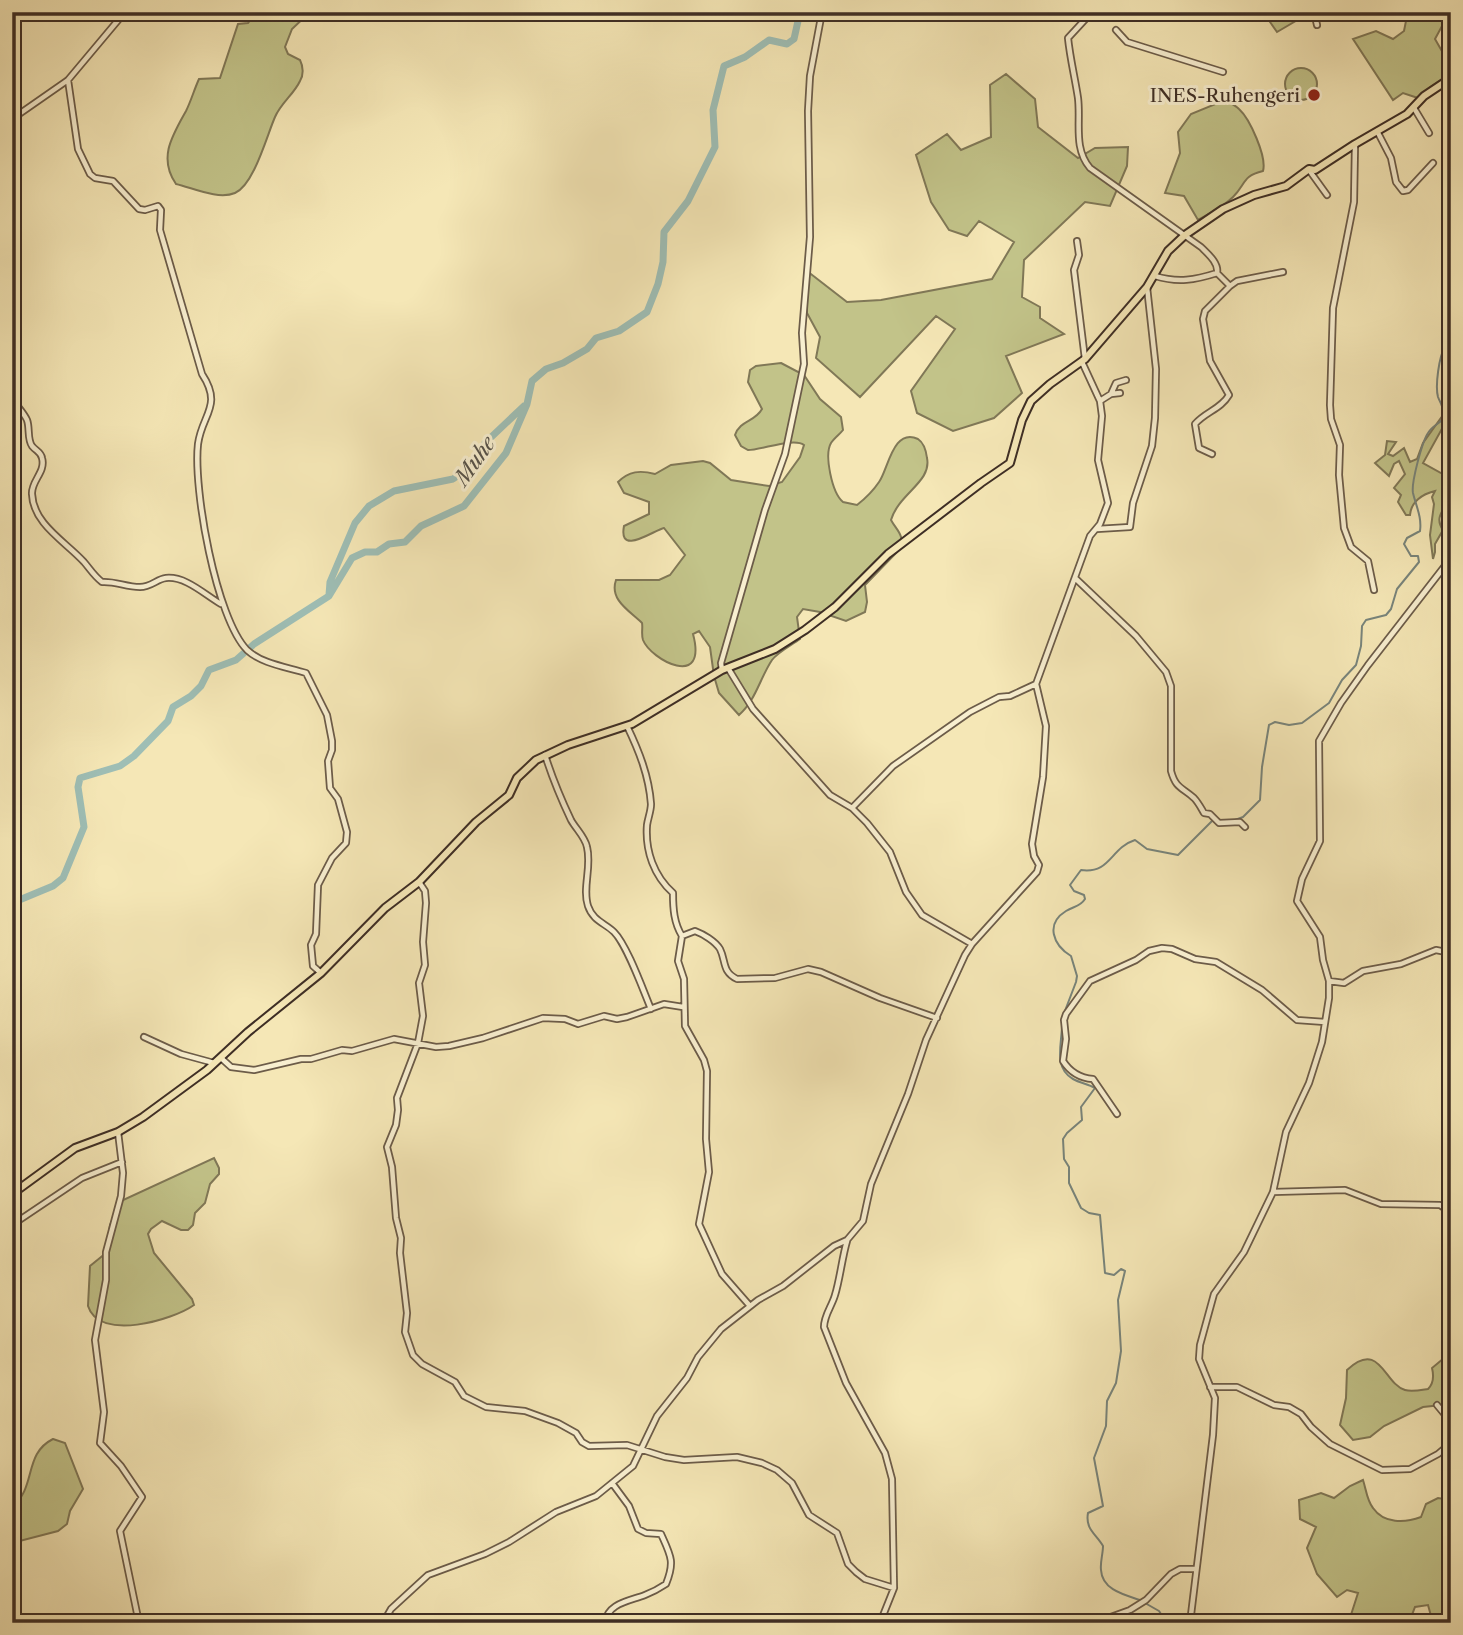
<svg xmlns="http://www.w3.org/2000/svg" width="1463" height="1635" viewBox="0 0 1463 1635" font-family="'Libre Caslon Text',serif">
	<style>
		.green { fill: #c2c389; stroke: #807857; stroke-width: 2 }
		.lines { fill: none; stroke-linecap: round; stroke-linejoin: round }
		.stream { stroke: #78847b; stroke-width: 2 }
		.river { stroke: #9ebeb5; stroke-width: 7 }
		.minor-casing { stroke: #6c5c49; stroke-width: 8 }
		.major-casing { stroke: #3e2e25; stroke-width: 10 }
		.minor { stroke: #f8efd0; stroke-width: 4.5 }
		.major { stroke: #f5e7b6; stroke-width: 6 }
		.poi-dot { fill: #8f2418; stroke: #f8efd0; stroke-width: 2.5 }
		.labels { text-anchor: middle; stroke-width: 6; stroke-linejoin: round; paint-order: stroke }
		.poi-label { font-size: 19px; fill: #3e2e25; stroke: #f8efd0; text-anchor: end }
		.water-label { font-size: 21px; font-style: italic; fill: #565249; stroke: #f8efd0 }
	</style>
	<rect width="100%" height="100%" fill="#f5e7b6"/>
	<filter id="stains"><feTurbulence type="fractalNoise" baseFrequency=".00286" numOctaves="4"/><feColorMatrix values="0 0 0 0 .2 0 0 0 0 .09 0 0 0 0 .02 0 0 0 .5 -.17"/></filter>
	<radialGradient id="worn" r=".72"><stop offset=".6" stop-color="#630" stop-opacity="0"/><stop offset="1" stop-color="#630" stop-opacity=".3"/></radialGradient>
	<!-- green -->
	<path class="green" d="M256 12H310L292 29 285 47 288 54 300 60C303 66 304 75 300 81 294 94 281 103 275 117 267 135 254 185 235 193 218 200 193 188 176 184 158 158 172 136 186 111 191 101 194 90 199 79L220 78 238 24 248 23Z
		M1263 12H1311L1277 32Z
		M1413 12H1449L1451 22 1442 26 1435 39 1451 67V73L1429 88 1418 98 1403 93 1393 100 1353 39 1376 31 1393 39 1404 31 1407 16Z
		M1285 84a16 16 0 1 1 32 0a16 16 0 1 1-32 0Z
		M1006 74 1035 99 1038 127 1078 158 1095 148 1128 147 1127 166 1110 206 1085 202 1024 260 1022 297 1040 307V318L1064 334 1006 356 1022 393 994 418 953 431 917 413 911 391 955 329 936 316 860 397 816 358 820 337 807 313V271L847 302 881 300 992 279 1014 242 979 221 967 236 949 230 931 202 916 155 947 134 961 150 991 137 990 85Z
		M1225 100C1230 103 1235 105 1239 109 1250 119 1267 157 1263 171 1242 176 1246 184 1233 197 1223 207 1211 213 1198 220L1184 196 1165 193 1180 153 1178 132 1191 114Z
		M781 363 804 375 820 399 841 417 843 430C840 434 834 438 831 443 824 455 832 493 843 502L857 505C866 498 873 491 879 482 888 470 893 427 918 439 924 443 926 450 927 458 932 482 899 493 891 520 897 531 905 535 900 549L865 585 867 602 865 612 846 621 820 612 803 609 797 617 800 639C792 645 778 652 772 660 760 678 756 700 739 715L719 693 714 676 710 647 699 631 693 634C708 690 651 660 643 640 641 634 643 628 642 623 630 611 609 600 616 580H659L670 575 685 555 664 528C654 530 618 557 624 526L649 514V502L624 493 618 482C629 471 640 470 655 474L671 465 703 461 710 463 731 480 769 486 782 482 800 457 804 445C794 437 762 450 748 450L741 446 735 435C740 420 755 422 762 409L748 382 750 370 756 366Z
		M1443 415 1449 416 1423 463 1441 473H1445C1461 506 1429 510 1443 530L1435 544V552L1433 559 1430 535 1434 504 1432 497 1435 491C1422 494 1411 502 1410 515H1406L1398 502 1401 495 1394 488 1405 474 1399 461 1394 464 1389 476 1375 463 1385 455 1387 441 1396 442 1388 454 1393 456 1404 448 1410 462 1417 459 1423 443Z
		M214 1158 219 1168V1174L210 1184 205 1203 195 1213 193 1225 188 1230H181L162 1221 151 1229 148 1234 154 1253 192 1299 194 1305C173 1320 99 1342 88 1306L90 1266 106 1253 110 1225 121 1201Z
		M1451 1302V1404L1423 1407 1384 1426 1370 1437 1353 1440 1340 1425 1346 1398 1347 1370C1380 1339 1384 1384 1405 1390 1412 1392 1421 1390 1428 1389 1434 1383 1434 1376 1432 1368L1450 1353C1449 1337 1438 1314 1451 1302Z
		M53 1439 65 1443 83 1489 70 1511 67 1524 58 1531 12 1543V1507C37 1487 23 1454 53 1439Z
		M1363 1480C1366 1489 1367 1501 1373 1508 1384 1524 1405 1523 1421 1517L1426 1504 1438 1498 1451 1500V1623H1433L1428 1605 1415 1607 1410 1620 1406 1623H1354L1350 1618 1358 1593 1347 1590 1337 1597 1317 1574 1307 1548 1316 1527 1300 1519 1299 1500 1321 1493 1334 1498 1350 1486Z"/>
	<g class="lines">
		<!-- stream -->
		<path class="stream" d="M1235 820 1243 817 1260 800 1262 767 1269 725 1275 722 1289 725 1302 723 1329 703 1342 680 1356 665 1361 646 1362 626 1366 620 1386 615 1391 609 1397 589 1419 562 1418 556H1411L1404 544 1407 538 1420 531C1422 517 1416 506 1413 493 1411 483 1422 442 1428 433 1432 426 1439 424 1444 418 1445 408 1441 405 1438 397 1435 386 1439 356 1445 347L1451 348
			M1063 1016 1076 982 1077 976 1071 956C1053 945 1045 924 1066 911 1074 906 1080 907 1085 899L1084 895 1074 891 1070 885 1081 870C1111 874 1110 848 1135 840L1147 849 1178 855 1213 820
			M1062 1025C1062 1044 1053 1068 1073 1079 1080 1083 1088 1084 1095 1088L1081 1107 1082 1120 1067 1133 1063 1139 1064 1159 1069 1167V1183L1081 1208 1089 1213 1100 1215 1105 1273 1114 1275 1121 1269 1125 1271 1118 1300 1121 1351 1116 1383 1107 1401 1106 1426 1094 1458 1103 1506 1088 1513C1085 1529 1096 1534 1103 1546 1103 1554 1100 1562 1101 1570 1102 1590 1125 1595 1140 1600
			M1145 1603 1159 1611 1167 1623"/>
		<!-- river -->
		<path class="river" d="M329 595 330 582 355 523 369 506 394 491 453 479 480 460 485 443 524 406
			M12 903 53 886 63 878 84 827 78 787 80 778 120 766 134 756 168 721 173 707 191 696 201 686 209 670 236 660 254 644 329 596 352 558 365 552H377L389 544 405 542 421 526 464 506 506 453 527 404 532 381 546 369 563 363 587 349 596 338 619 331 647 312 658 284 663 262 664 232 688 201 715 147 713 110 724 66 745 57 769 40 787 44 794 39 800 12"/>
		<defs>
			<path id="minor" d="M1092 12 1068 38C1070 58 1075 78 1078 98 1081 122 1073 148 1090 168L1201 247C1208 254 1219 263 1217 273
				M1314 12 1317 25
				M1116 30 1127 42 1223 72
				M68 80 78 149 90 174 95 178 113 181 139 209 145 210 158 206 161 210 160 230 202 374C223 406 202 414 198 444 193 489 216 618 247 650 262 664 287 667 306 673L327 715 332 741V750L328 761 330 788 338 799 347 832 346 843 332 858 318 885 316 934 311 945 313 966 321 973
				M1414 108 1429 133
				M12 119 68 80 125 12
				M1377 131 1391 158 1396 182 1403 191 1408 190 1433 163
				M1355 145 1354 202 1333 308 1330 405 1331 419 1340 445 1339 475 1344 528 1351 547 1368 561 1374 590
				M1309 170 1327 195
				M1077 241 1079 255 1074 270 1085 359
				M1155 276C1178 283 1195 280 1217 273L1230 286 1237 281 1283 272
				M1111 394 1116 383 1126 380
				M12 397C15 405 23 411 27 420 30 428 27 439 32 446 36 451 41 452 42 458 46 472 31 481 32 494 33 524 66 542 84 562 90 569 94 576 102 582 115 581 126 587 140 587 151 587 157 579 166 578 186 576 205 595 221 604
				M1100 401 1111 394 1120 393
				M1212 454 1199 448 1195 424C1205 412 1221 409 1229 395L1210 361 1203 319 1205 311 1230 286
				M1097 529 1130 527 1133 503 1152 446 1155 418 1156 369 1147 287
				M1075 578 1136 636 1166 672 1171 686V771C1176 789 1182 787 1194 798 1198 802 1201 808 1204 813L1210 814 1219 823 1240 822 1245 827
				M728 668 753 709 830 795 852 808 867 823 890 852 906 892 922 915 972 944
				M722 670 721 663 765 510 785 454 804 364 802 333 810 237 808 111 810 76 822 12
				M627 726C639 751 649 776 651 804 651 811 648 818 647 825 645 851 654 876 673 893 673 909 674 923 682 936L678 961 684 979 685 1026 704 1060 707 1071 706 1139 709 1172 699 1224 722 1274 750 1306
				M545 755C552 777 561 799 571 820 576 829 585 837 587 847 592 867 582 888 588 906 593 921 605 923 614 932 627 945 643 990 651 1009
				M852 808 893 766 970 712 999 697 1010 696 1036 684
				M419 882 425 891 426 903 423 942 425 965 419 983 423 1016 418 1043 397 1098 398 1110 396 1125 387 1147 392 1167 396 1218 401 1238 400 1253 407 1313 405 1332 413 1355 422 1364 455 1382 464 1396 486 1407 525 1411 558 1423 576 1433 582 1442 589 1446 627 1445 665 1457 684 1460 737 1457 762 1463 777 1470 792 1483 809 1515 837 1533 848 1564 856 1572 865 1579 894 1588
				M682 936 695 931C703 934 715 941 720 949 726 961 722 972 737 979L775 978 808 969 821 972 880 998 937 1018
				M1329 981 1344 983 1363 971 1401 964 1436 950 1451 953
				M144 1037 181 1054 214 1063
				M221 1058 231 1067 254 1070 301 1059H311L342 1050 352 1051 394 1039 436 1047 449 1046 483 1038 543 1018 565 1019 578 1024 604 1016 617 1019 627 1017 664 1004 683 1007
				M1117 1114 1093 1079C1079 1078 1070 1072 1063 1061L1066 1039 1064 1020 1066 1014 1090 981 1136 960 1149 951 1162 948 1172 949 1195 959 1216 962 1262 990 1297 1020 1325 1022
				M118 1132 123 1173 121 1196 106 1252V1280L95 1340 104 1412 100 1443 121 1466 142 1497 120 1531 139 1623
				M1273 1192 1345 1190 1381 1204 1440 1205 1451 1213
				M12 1225 82 1178 122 1162
				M847 1241C842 1258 840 1279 835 1295 832 1306 824 1315 824 1327L846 1383 885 1453 892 1479 894 1588 880 1623
				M1210 1387H1237L1274 1405 1289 1407 1301 1414 1311 1427 1330 1444 1382 1470 1410 1469 1438 1454 1451 1443
				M1437 1405 1451 1422
				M383 1623 391 1609 428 1575 485 1554 509 1542 556 1512 596 1496 633 1466 657 1416 687 1378 698 1357 721 1329 758 1300 783 1286 834 1246 847 1240 863 1221 871 1184 908 1094 926 1040 965 955 972 944 1037 872 1039 865 1034 856 1032 844 1043 777 1046 726 1036 684 1090 536 1100 524 1108 503 1098 460 1102 416 1100 401 1082 362
				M605 1623C607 1603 630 1601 645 1595 653 1592 660 1588 666 1584 675 1562 671 1556 661 1534L646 1533 638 1529 629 1506 612 1483
				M1094 1623 1130 1610 1146 1600 1171 1574 1180 1569H1196
				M1190 1623 1213 1435 1215 1398 1199 1359 1200 1345 1214 1294 1244 1252 1273 1192 1286 1132 1309 1083 1322 1042 1329 998V981L1323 960 1320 937 1297 901 1302 879 1320 841 1319 741 1341 703 1368 665 1451 558
				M1290 1623 1302 1621 1314 1623"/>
			<path id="major" d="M12 1194 75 1148 118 1132 143 1117 207 1070 248 1032 321 973 385 908 419 882 476 822 509 795 517 778 536 760 568 745 632 724 722 670 775 649 805 630 835 607 888 554 981 483 1010 463 1022 420 1031 401 1050 384 1085 359 1147 287 1168 251 1185 235 1223 209 1254 195 1286 186 1309 169 1315 170 1355 144 1407 114 1424 96 1451 78"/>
		</defs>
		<!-- minor casing -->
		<use href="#minor" class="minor-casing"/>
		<!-- major casing -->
		<use href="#major" class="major-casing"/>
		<!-- minor -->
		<use href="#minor" class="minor"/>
		<!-- major -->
		<use href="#major" class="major"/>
	</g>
	<!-- markers -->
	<circle class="poi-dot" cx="1314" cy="95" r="7"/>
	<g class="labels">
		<!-- poi labels -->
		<g class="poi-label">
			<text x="1300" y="102">INES-Ruhengeri</text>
		</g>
		<!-- water labels -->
		<g class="water-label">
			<text transform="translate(475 461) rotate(-55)" y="7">Muhe</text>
		</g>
	</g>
	<!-- margin -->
	<rect width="1463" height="1635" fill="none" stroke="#f5e7b6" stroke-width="42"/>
	<rect x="14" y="14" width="1435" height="1607" fill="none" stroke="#3e2e25" stroke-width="3.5"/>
	<rect x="21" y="21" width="1421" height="1593" fill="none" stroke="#3e2e25" stroke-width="2"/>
	<rect width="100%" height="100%" filter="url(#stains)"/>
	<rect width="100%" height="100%" fill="url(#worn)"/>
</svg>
